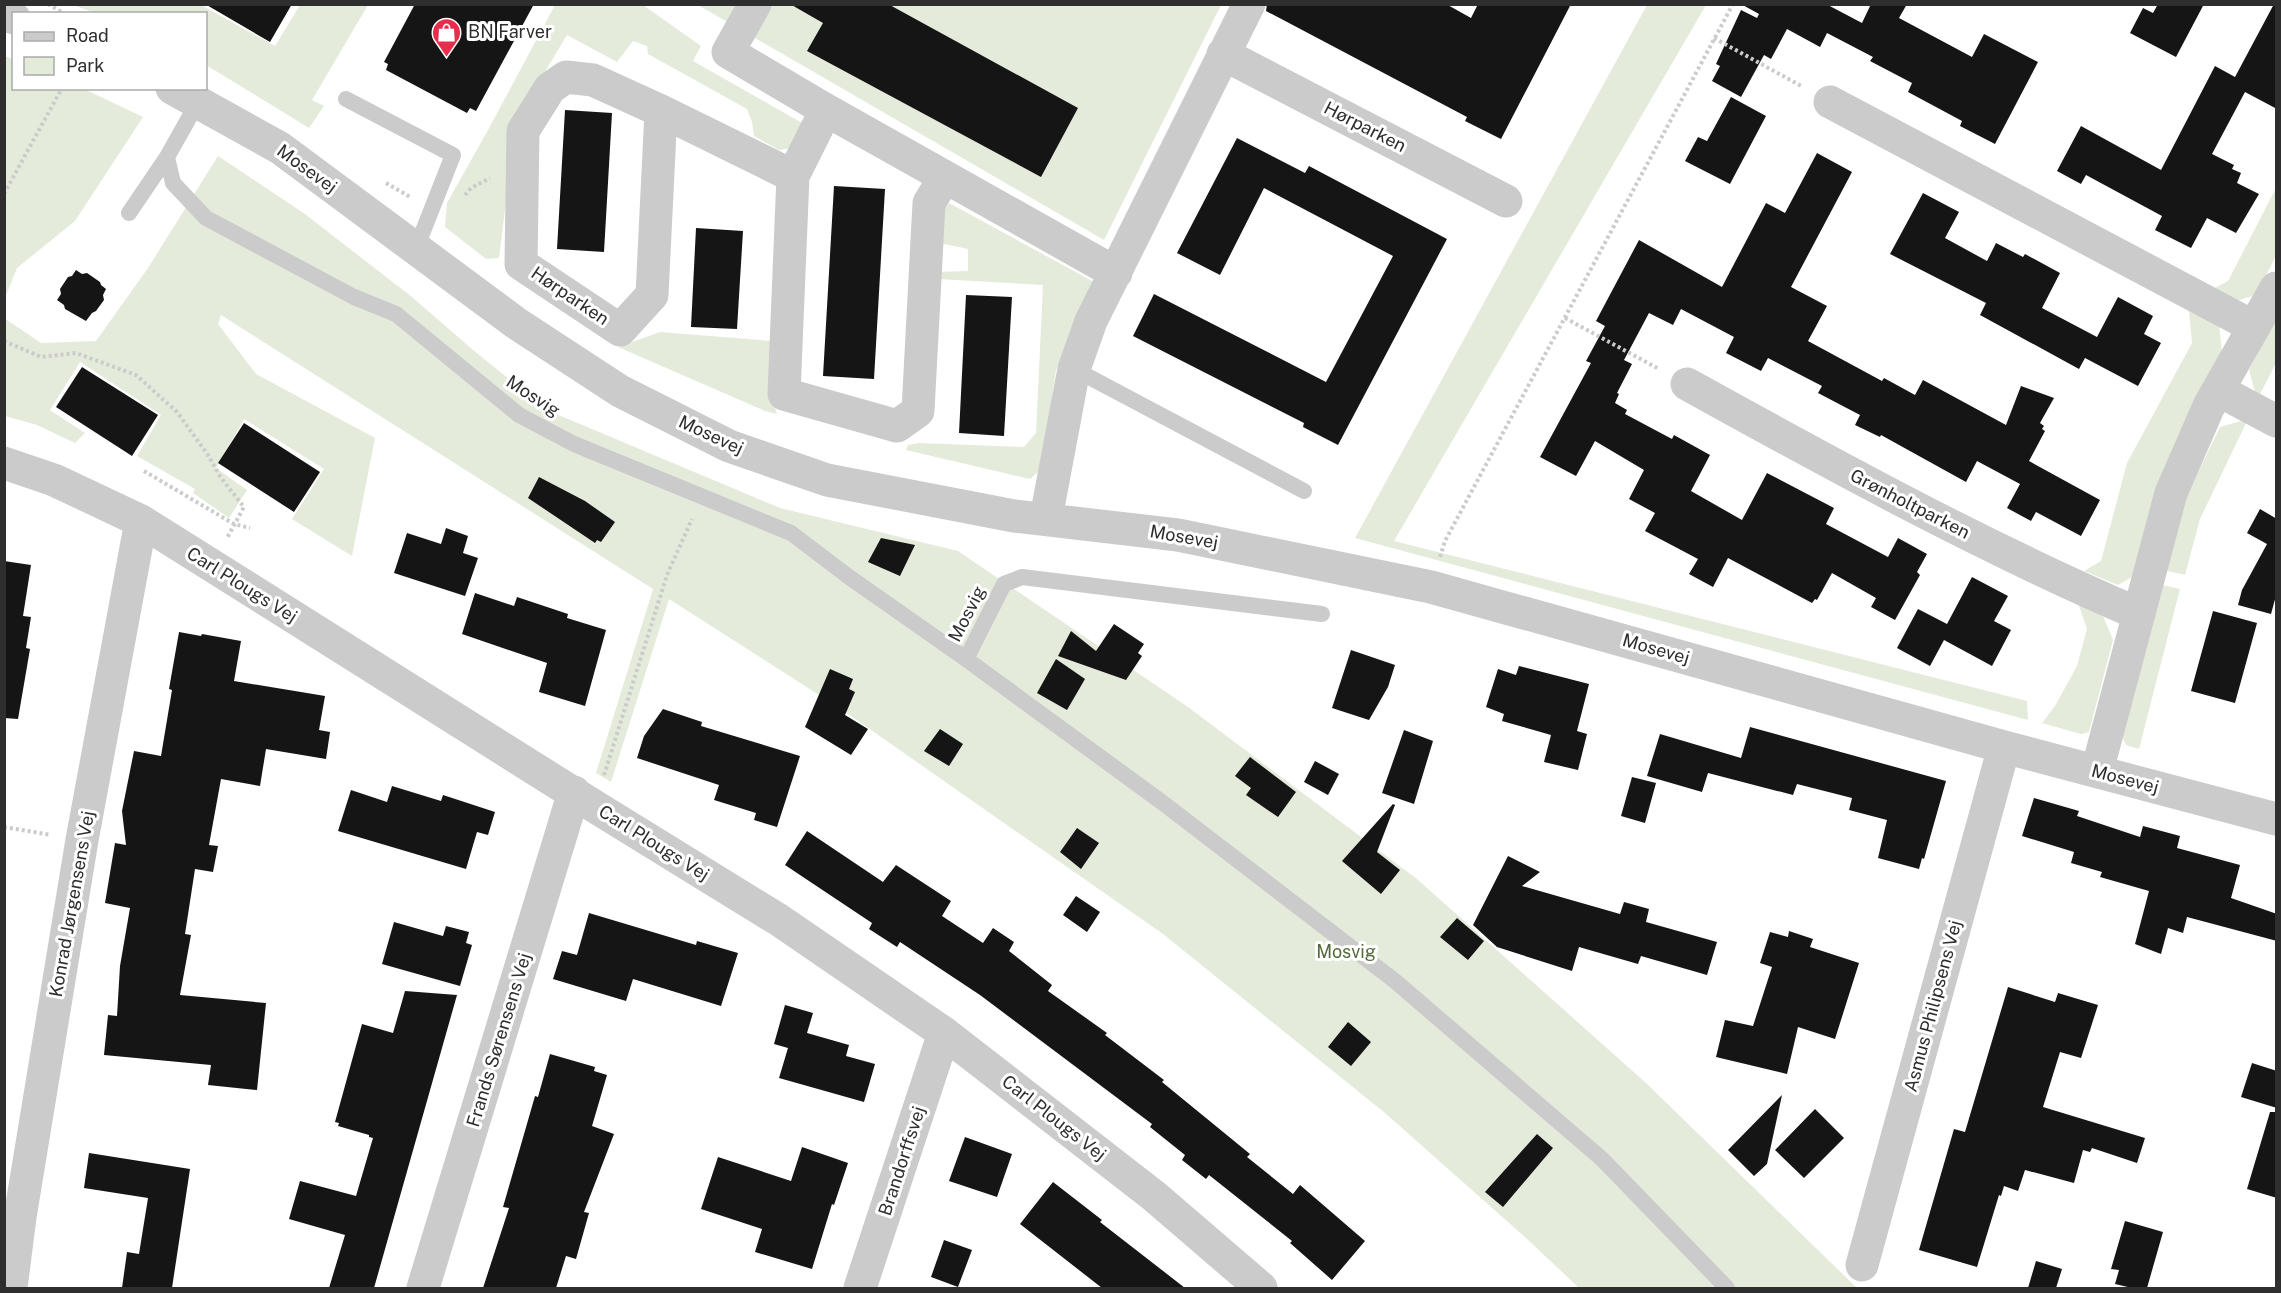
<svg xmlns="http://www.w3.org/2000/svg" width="2281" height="1293" viewBox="0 0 2281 1293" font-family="'Public Sans',sans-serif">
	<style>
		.green { fill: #e5ebdb }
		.building { fill: #151515 }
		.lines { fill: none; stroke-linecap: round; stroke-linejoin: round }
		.path { stroke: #cbcbcb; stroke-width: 4; stroke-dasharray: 3 3; stroke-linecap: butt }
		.lane { stroke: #cbcbcb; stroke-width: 16 }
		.street { stroke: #cbcbcb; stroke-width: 33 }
		.labels { text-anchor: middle; stroke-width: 6; stroke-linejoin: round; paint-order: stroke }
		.poi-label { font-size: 18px; fill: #2e2e2e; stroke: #fff; text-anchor: start }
		.street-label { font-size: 18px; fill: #2e2e2e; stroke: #fff }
		.park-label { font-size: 18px; fill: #556a3a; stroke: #fff }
	</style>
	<rect width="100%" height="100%" fill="#fff"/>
	<!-- green -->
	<path class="green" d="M73 5H201L275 46 300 5H368L312 100 324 106 309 128 206 65V14L95 13Z
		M555 5H643L701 46 693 61 804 124 792 148 779 150 754 136 752 122 747 109 648 54 647 46 633 41 617 62 567 35 511 128V162L499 258 486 259 445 227 447 203 488 130Z
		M698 5H1221L1104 240Z
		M1647 5H1706L1394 541 2027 701 2028 720 1355 538Z
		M5 56 13 59 14 88 84 89 143 117 75 221 17 268 5 298Z
		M218 156 305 214 412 297 473 350 549 411 780 508 958 551 1188 707 1417 879 1645 1082 1857 1288H1579L1527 1239 1385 1113 1163 934 841 709 669 599 611 782 596 773 653 589 221 315 218 324 256 374 375 438 352 556 292 519 324 469 244 419 216 468 247 490 229 518 193 493 195 489 137 456 161 415 80 362 50 410 85 433 75 443 37 425 5 416 4 318 41 343 96 341 148 268Z
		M2276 188V256L2256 295 2229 303 2211 290 2228 281Z
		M949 203 1094 282 1056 370 1041 470 1030 479 906 450 908 445 919 443 1024 447 1036 433 1043 285 937 279V272L968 271V249L939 243 942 212Z
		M2189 311 2219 324 2222 352 2132 577 2118 585 2084 571 2101 561 2127 463 2192 343Z
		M2276 318V363L2258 398 2256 396 2249 370Z
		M660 332 772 341 771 395 777 414 765 411 618 347Z
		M2248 419 2200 519 2185 575 2164 570 2187 495 2220 427Z
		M2158 584 2180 589 2139 749 2126 745 2122 736Z
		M2078 603 2101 611 2113 640 2089 732 2081 734 2042 723 2055 706 2077 666 2087 629Z"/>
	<!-- building -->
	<path class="building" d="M205 4H292L270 42Z
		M415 4H534L476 111 470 108 467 113 386 70 388 64 384 62Z
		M790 4H888L1078 108 1041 177 807 51 823 23Z
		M1267 4H1446L1471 18 1478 4H1571L1501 139 1465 121 1467 117 1266 11Z
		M1741 4H1826L1862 23 1871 4H1907L1899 18 1972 57 1984 34 2038 62 1995 144 1960 126 1962 121 1908 92 1912 83 1870 61 1873 57 1827 33 1820 47 1787 29 1771 59 1764 55 1741 97 1712 81 1720 66 1716 64 1741 10 1757 18 1759 14Z
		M2158 4H2204L2176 57 2130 33 2143 8 2153 13Z
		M2274 4H2277V109L2245 92 2212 154 2234 165 2232 169 2241 173 2237 183 2259 194 2236 233 2207 218 2191 248 2155 230 2162 216 2086 175 2081 184 2057 171 2081 126 2161 170 2215 66 2235 77Z
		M1731 97 1766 116 1730 184 1685 161 1698 137 1707 141Z
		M565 110 612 113 604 252 557 249Z
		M1237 138 1305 173 1309 166 1447 239 1338 445 1303 427 1304 423 1133 336 1154 294 1326 382 1393 256 1264 188 1220 275 1177 253Z
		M1817 153 1852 172 1791 287 1827 306 1808 341 1882 381 1884 378 1915 395 1923 380 2006 425 2021 386 2054 398 2040 423 2044 426 2042 429 2045 431 2029 461 2100 500 2081 536 2036 512 2031 521 2007 508 2020 484 1977 461 1966 482 1881 435 1880 437 1855 425 1860 415 1818 393 1822 386 1768 358 1761 371 1726 353 1734 337 1681 309 1673 325 1649 313 1624 360 1632 364 1617 393 1619 394 1615 403 1627 410 1625 414 1672 439 1674 435 1710 455 1691 491 1742 520 1767 473 1834 508 1826 524 1888 557 1898 538 1927 554 1917 572 1920 575 1895 620 1871 607 1876 598 1832 573 1817 600 1815 599 1812 603 1728 558 1713 587 1689 574 1698 559 1645 531 1655 513 1629 499 1644 470 1595 441 1576 476 1540 457 1591 363 1586 361 1605 326 1596 321 1639 240 1722 287 1766 203 1785 213Z
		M834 186 885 189 874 379 823 376Z
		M1923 193 1959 212 1945 238 1987 261 1996 243 2023 257 2025 254 2060 273 2042 308 2097 337 2118 297 2153 316 2144 334 2161 343 2138 386 2085 358 2079 369 1980 315 1986 303 1890 254Z
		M696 228 743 231 737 329 691 327Z
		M76 270 82 274 87 273 100 282 101 285 106 289 103 295 104 300 96 311 92 313 86 321 65 309 64 305 57 300 61 294 60 289 68 277 72 276Z
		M966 295 1012 297 1004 436 959 433Z
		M82 367 158 415 132 456 56 407Z
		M244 423 320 472 294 512 218 463Z
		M539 477 585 501 615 522 601 542 597 540 595 543 528 498Z
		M2260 509 2277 519V592L2271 614 2238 605 2242 590 2267 544 2247 533Z
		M446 528 468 536 463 553 478 558 465 596 394 573 407 533 441 544Z
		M881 538 915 545 900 576 868 562Z
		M4 561 31 565 23 616 31 617 26 648 30 649 18 719 4 718Z
		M1972 577 2008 596 1994 621 2011 630 1992 666 1944 640 1930 666 1897 648 1918 609 1947 624Z
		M475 593 514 606 517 597 568 614 567 618 606 630 585 706 539 692 547 663 462 634Z
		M2213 611 2257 623 2235 703 2191 691Z
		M1114 624 1144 644 1138 653 1142 656 1126 680 1058 656 1071 631 1096 651Z
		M179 632 201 636 202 634 241 641 234 681 325 696 319 730 330 732 326 759 266 749 260 786 221 779 209 845 218 846 213 872 195 869 185 934 191 935 180 995 266 1003 257 1090 208 1085 211 1065 104 1055 108 1015 117 1016 120 966 130 908 105 903 115 843 126 845 122 811 134 751 161 756 172 690 169 689Z
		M1351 650 1395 665 1388 687 1369 720 1332 708Z
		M1056 659 1085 679 1067 710 1037 693Z
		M1519 666 1589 684 1577 731 1587 734 1578 770 1544 762 1551 735 1502 721 1504 714 1486 707 1498 669 1516 675Z
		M830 669 853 679 849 689 855 692 845 715 868 729 851 755 805 727Z
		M663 709 702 722 701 726 800 756 777 827 754 820 756 813 714 800 719 785 637 758 644 736Z
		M1750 727 1946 781 1924 859 1922 858 1919 869 1878 858 1887 820 1849 810 1852 798 1797 784 1793 795 1708 773 1702 792 1647 776 1660 734 1741 758Z
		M940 729 963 744 949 766 924 751Z
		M1404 730 1433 741 1414 804 1382 793Z
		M1250 757 1296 792 1278 817 1246 795 1251 788 1235 776Z
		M1315 761 1339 774 1328 795 1304 782Z
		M1632 777 1656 783 1645 823 1621 816Z
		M392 786 441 801 443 795 495 812 488 835 477 832 466 869 338 831 351 790 387 802Z
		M2034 798 2079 811 2077 816 2140 837 2143 826 2180 836 2177 848 2240 865 2231 898 2277 914V941L2187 917 2183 933 2168 928 2161 954 2135 944 2149 891 2100 877 2102 872 2071 863 2074 852 2022 836Z
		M1393 804 1395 805 1377 852 1400 870 1381 894 1342 861Z
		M1077 828 1099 843 1081 869 1060 852Z
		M807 831 883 882 896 865 951 901 942 916 983 943 993 928 1014 942 1009 951 1052 985 1048 991 1107 1033 1105 1035 1164 1080 1162 1082 1250 1154 1247 1157 1293 1194 1300 1185 1365 1241 1332 1280 1290 1243 1292 1241 1209 1175 1206 1179 1182 1160 1185 1155 1150 1127 1152 1124 980 995 900 942 897 947 869 929 872 923 785 865Z
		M1508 856 1540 872 1522 886 1620 914 1624 902 1649 909 1646 922 1717 942 1707 975 1641 956 1638 964 1579 947 1572 971 1497 947 1473 925Z
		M1076 896 1100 912 1087 932 1063 915Z
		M589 913 696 945 697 941 738 953 721 1006 633 979 626 1001 553 979 562 951 577 955Z
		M1457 918 1484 941 1468 960 1440 937Z
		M394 922 443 936 446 926 469 932 466 943 472 945 460 986 382 964Z
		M1789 931 1813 939 1810 947 1859 963 1835 1039 1798 1027 1787 1074 1716 1057 1725 1020 1753 1026 1772 967 1760 963 1770 932 1788 937Z
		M2008 987 2055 1002 2058 993 2098 1005 2081 1058 2060 1052 2043 1107 2145 1138 2137 1163 2092 1148 2090 1152 2083 1150 2074 1183 2025 1170 2018 1191 2004 1186 2001 1196 1999 1195 1977 1267 1919 1250 1954 1129 1965 1132Z
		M405 991 457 995 374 1288H329L345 1235 289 1219 300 1181 356 1196 373 1138 369 1137V1135L338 1126 339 1123 335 1122 362 1024 393 1033Z
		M785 1005 813 1013 807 1033 849 1045 846 1056 875 1064 864 1102 779 1078 788 1048 774 1044Z
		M1348 1022 1371 1042 1351 1066 1328 1047Z
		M550 1054 595 1067 594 1071 607 1075 592 1126 614 1134 584 1212 589 1213 576 1259 566 1256 556 1288H483L509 1208 503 1207 535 1096 538 1097Z
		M2252 1063 2277 1071V1108L2241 1097Z
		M1782 1095 1767 1164 1754 1176 1728 1150Z
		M1815 1109 1844 1138 1804 1178 1775 1150Z
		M2270 1112H2277V1198L2247 1189Z
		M1537 1134 1553 1148 1503 1207 1485 1192Z
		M965 1137 1012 1154 997 1197 949 1181Z
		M802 1147 848 1163 834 1205 832 1204 812 1269 755 1252 762 1229 701 1209 718 1157 791 1181Z
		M89 1153 190 1169 172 1288H122L127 1252 139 1254 148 1198 84 1188Z
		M1053 1182 1102 1220 1100 1222 1185 1288H1102L1020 1224Z
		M2125 1221 2163 1232 2147 1288H2132L2115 1284 2119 1270 2111 1269Z
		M944 1240 972 1250 958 1287 931 1277Z
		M2036 1261 2062 1269 2056 1288H2028Z"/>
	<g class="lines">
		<!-- path -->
		<path class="path" d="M48 4 65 14
			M1714 38 1803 87
			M386 183 410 197
			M4 194 62 88
			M465 195 471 188 490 178
			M1565 318 1659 369
			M4 341 41 357 76 353 136 375 177 412 208 455 221 478 244 507 227 538
			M144 471 234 524 250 528
			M1440 557 1445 541 1733 4
			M604 775 667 575 692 519
			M4 827 51 835"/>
		<!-- lane -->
		<path class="lane" d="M346 99 453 155 416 249
			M198 102 167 157 173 183 206 218 354 297 396 314 519 415 574 444 791 533 849 577 966 659 1163 803 1395 981 1602 1159 1727 1288
			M129 213 167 157
			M1074 369 1304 491
			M966 659 1004 584 1022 577 1322 614"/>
		<!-- street -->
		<path class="street" d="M755 4 728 52 826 110 1116 273
			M4 15 14 18
			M1223 54 1506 201
			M172 88 280 148 516 323 620 391 729 446 827 480 1014 516 1178 535 1431 587 2004 747 2276 819
			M1830 102 2254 327
			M826 110 793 176 784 394 897 426 918 411 929 203 945 177
			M661 111 593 80 566 77 550 88 523 131 521 264 620 330 652 295 661 111 793 176
			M1687 384C1835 466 1983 547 2139 614
			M2218 390 2276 421
			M4 463 54 480 141 521 594 806 779 920 944 1033 1154 1196 1261 1288
			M1046 518 1074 369 1091 321 1249 4
			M2097 771 2171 493 2209 406 2276 288
			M1862 1265 2004 747
			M11 1288 20 1217 82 840 141 521
			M423 1288 574 792
			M860 1288 944 1033"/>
	</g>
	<!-- icons -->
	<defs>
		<symbol id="shop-pin" viewBox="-11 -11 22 30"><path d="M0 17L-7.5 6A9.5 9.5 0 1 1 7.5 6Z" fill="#e72d4c" stroke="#fff"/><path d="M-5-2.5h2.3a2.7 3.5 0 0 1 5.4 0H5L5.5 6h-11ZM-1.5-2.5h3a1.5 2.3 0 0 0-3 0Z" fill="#fff"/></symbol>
	</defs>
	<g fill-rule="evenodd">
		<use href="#shop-pin" x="430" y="16" width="33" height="45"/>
	</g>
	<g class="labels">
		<!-- poi labels -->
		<g class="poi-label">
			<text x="468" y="38">BN Farver</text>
		</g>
		<!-- street labels -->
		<g class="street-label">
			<text transform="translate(1365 127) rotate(27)" y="6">Hørparken</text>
			<text transform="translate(307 169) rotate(36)" y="6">Mosevej</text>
			<text transform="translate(570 296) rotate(34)" y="6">Hørparken</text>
			<text transform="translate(533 396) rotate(33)" y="6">Mosvig</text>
			<text transform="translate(711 435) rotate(25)" y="6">Mosevej</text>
			<text transform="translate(1910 504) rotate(27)" y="6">Grønholtparken</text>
			<text transform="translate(1184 537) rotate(10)" y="6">Mosevej</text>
			<text transform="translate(242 585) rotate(32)" y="6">Carl Plougs Vej</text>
			<text transform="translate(967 614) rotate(-63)" y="6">Mosvig</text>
			<text transform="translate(1656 649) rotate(16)" y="6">Mosevej</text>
			<text transform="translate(2125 779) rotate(15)" y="6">Mosevej</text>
			<text transform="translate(654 843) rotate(32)" y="6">Carl Plougs Vej</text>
			<text transform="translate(72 904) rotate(-80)" y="6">Konrad Jørgensens Vej</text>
			<text transform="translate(1933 1006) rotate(-75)" y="6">Asmus Philipsens Vej</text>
			<text transform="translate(499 1040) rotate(-73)" y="6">Frands Sørensens Vej</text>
			<text transform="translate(1054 1118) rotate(38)" y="6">Carl Plougs Vej</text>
			<text transform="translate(902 1161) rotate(-72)" y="6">Brandorffsvej</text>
		</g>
		<!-- park labels -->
		<g class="park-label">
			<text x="1346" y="958">Mosvig</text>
		</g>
	</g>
	<!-- border -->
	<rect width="2281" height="1293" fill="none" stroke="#2e2e2e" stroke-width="12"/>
	<!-- legend -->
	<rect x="12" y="12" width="195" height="78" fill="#ffffff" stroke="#ababab" stroke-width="1.5"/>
	<rect x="24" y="32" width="30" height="9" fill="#cbcbcb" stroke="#ababab" stroke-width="1.5"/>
	<text x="66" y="42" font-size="18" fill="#2e2e2e">Road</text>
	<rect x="24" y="57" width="30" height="18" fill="#e5ebdb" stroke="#ababab" stroke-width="1.5"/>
	<text x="66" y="72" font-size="18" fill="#2e2e2e">Park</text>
</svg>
